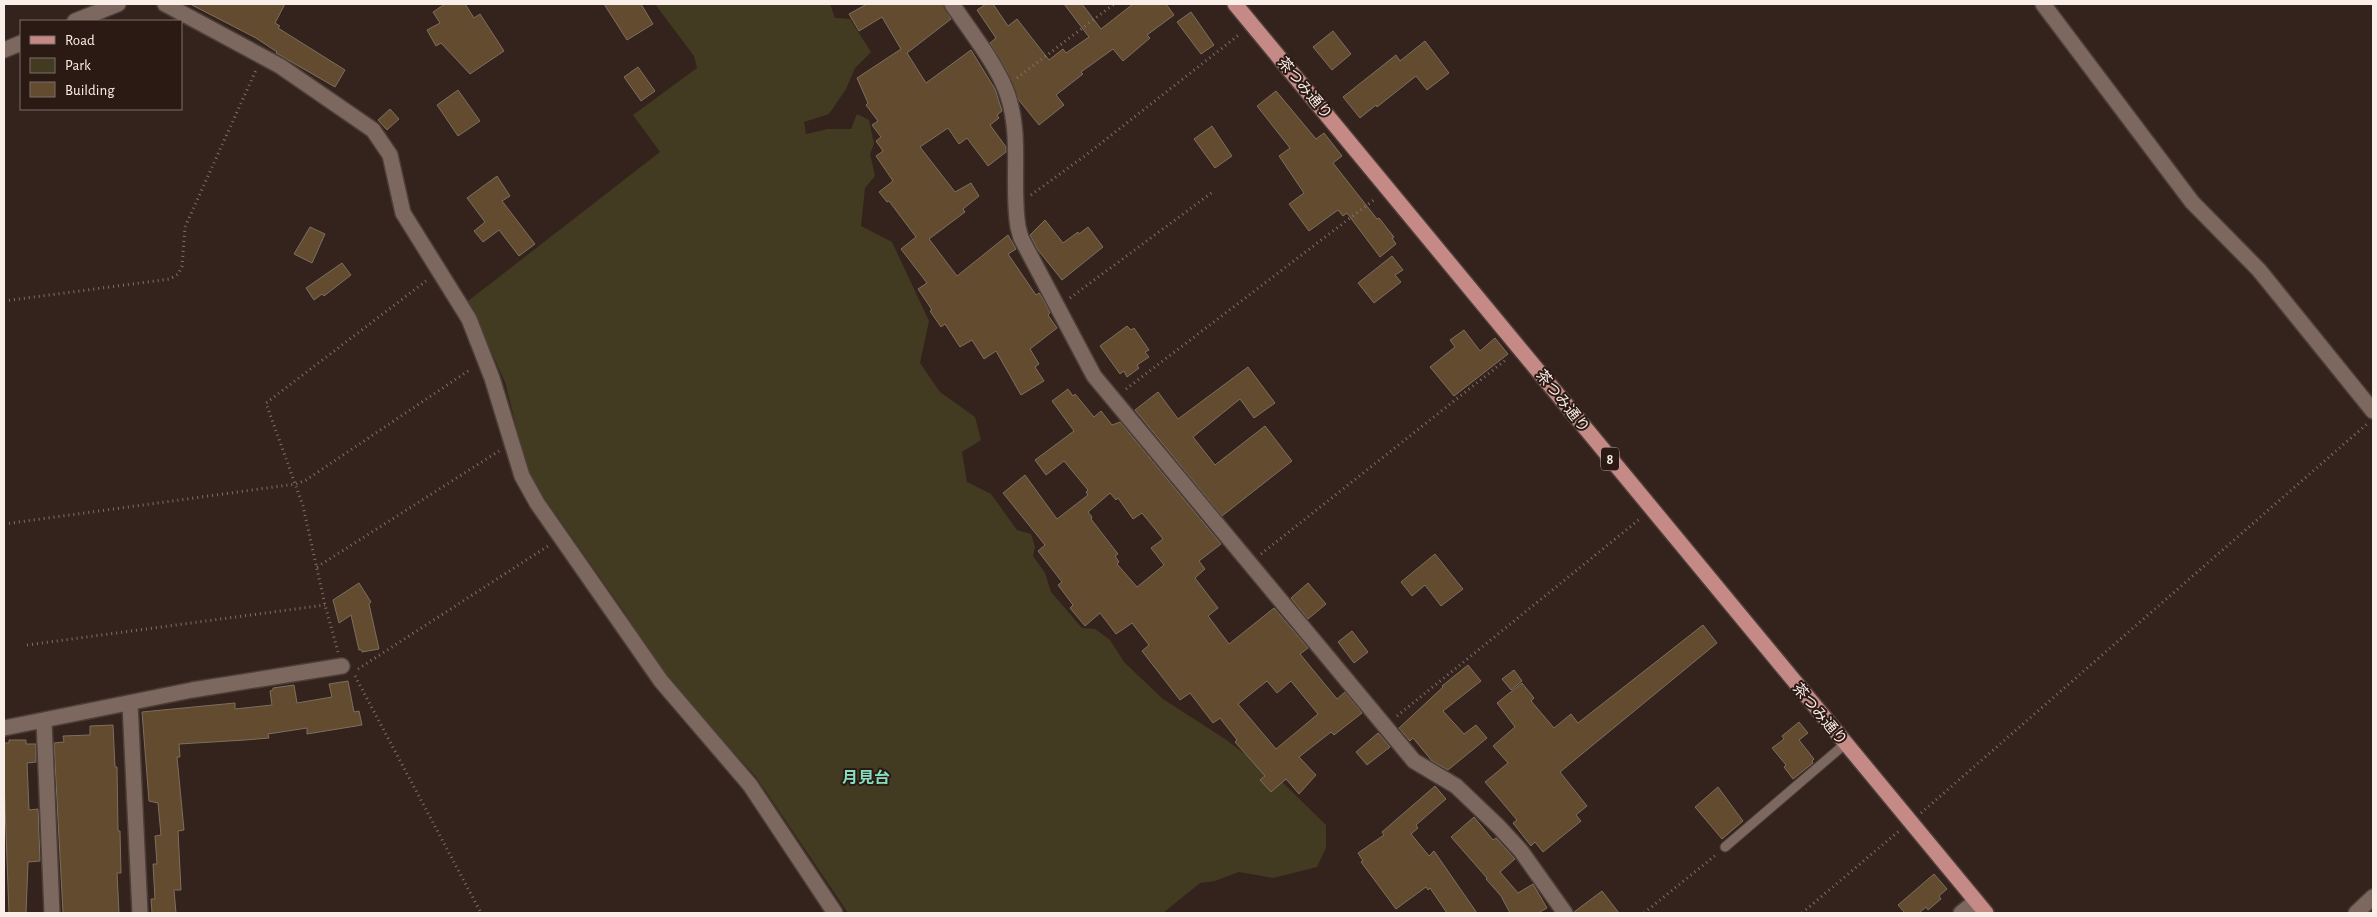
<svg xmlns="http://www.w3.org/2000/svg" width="2377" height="917" viewBox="0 0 2377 917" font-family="'Alegreya Sans','Noto Sans JP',sans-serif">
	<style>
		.green { fill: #423b21 }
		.building { fill: #634b2f; stroke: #7d6f5f; fill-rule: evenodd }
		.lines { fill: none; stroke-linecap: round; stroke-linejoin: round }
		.lane-casing { stroke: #4c3e38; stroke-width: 11 }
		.street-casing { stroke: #4c3e38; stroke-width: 18 }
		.secondary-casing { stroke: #4c3e38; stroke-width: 18 }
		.primary-casing { stroke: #4c3e38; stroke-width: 18 }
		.path { stroke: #7f706a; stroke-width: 3; stroke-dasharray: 1 4; stroke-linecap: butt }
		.lane { stroke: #7c685f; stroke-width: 9 }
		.street { stroke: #7c685f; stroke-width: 15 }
		.secondary { stroke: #7c685f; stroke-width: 15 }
		.primary { stroke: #c68a86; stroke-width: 15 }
		.labels { text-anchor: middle; stroke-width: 4; stroke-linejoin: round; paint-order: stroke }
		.shield { fill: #2a1a13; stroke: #bcaea9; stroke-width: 1 }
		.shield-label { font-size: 14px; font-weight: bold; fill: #faeee9 }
		.street-label { font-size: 15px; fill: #faeee9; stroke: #2a1a13 }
		.neighbourhood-label { font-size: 16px; font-weight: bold; fill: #83dfbf; stroke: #2a1a13 }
	</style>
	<rect width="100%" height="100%" fill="#34231c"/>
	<!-- green -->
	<path class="green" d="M655 4H830L835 18 850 19 871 52 855 68 846 89 829 114 804 122 806 134 828 129H851L857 114 869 120 874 144 870 154 875 176 865 188 861 226 892 242 929 321 920 363 940 392 975 417 981 440 962 452 967 482 991 494 1017 530 1031 534 1035 547 1033 556 1045 573 1051 592 1082 628 1095 629 1110 640 1124 662 1163 699 1225 739 1282 782 1326 825V848L1317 867 1273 878 1239 872 1215 881 1200 883 1163 913H848L756 777 666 677 625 613 529 476 505 382 468 301 660 152 633 115 697 68 694 56Z"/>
	<!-- building -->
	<path class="building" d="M190 4H285L275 23 280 26 278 28 345 70 335 87 276 53 277 52 256 38Z
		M445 4H465L474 18 480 14 504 51 470 74 441 43 436 46 427 30 440 23 433 12Z
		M604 4H641L653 24 627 40Z
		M867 4H943L951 19 907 53 926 83 971 50 995 89 1002 111 997 115 999 118 990 125 1006 147V152L988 166 967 138 959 144 948 128 920 147 955 192 971 183 979 196 963 209 965 212 929 239 957 276 1008 235 1016 249 1008 254 1036 295 1039 293 1043 299 1050 313 1048 315 1057 328 1030 349 1039 364 1035 367 1044 381 1021 395 996 351 984 359 972 340 960 347 945 324 941 327 930 311 932 310 918 289 927 283 901 249 916 237 889 201 887 202 879 192 893 181 876 156 883 151 876 141 881 137 872 125 878 121 866 105 868 103 857 78 901 49 882 17 859 31 849 14Z
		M986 4H993L1008 26 1017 19 1049 60 1063 49 1066 53 1089 37 1064 4H1082L1101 29 1133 4H1166L1174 15 1147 35 1150 38 1123 61 1113 49 1081 72 1083 74 1056 95 1064 105 1039 125 1018 99 1006 69 990 43 996 38 977 10Z
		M1191 12 1214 45 1201 54 1177 22Z
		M1333 31 1351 54 1332 70 1313 47Z
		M1425 41 1449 73 1427 90 1416 76 1377 107 1376 105 1360 118 1343 97 1396 55 1400 61Z
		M638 67 655 91 641 101 624 77Z
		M458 90 480 121 458 136 437 105Z
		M1276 91 1316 139 1324 133 1342 156 1333 163 1377 219 1379 218 1394 237 1392 238 1396 244 1380 257 1347 213 1343 216 1338 210 1309 231 1289 204 1304 193 1279 156 1290 148 1257 106Z
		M390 109 399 119 387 130 378 120Z
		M1212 126 1232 156 1215 168 1194 139Z
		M497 176 510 196 502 201 535 244 519 256 499 230 483 242 474 231 485 222 467 198Z
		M1045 220 1063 243 1078 232 1079 234 1088 227 1103 247 1062 280 1038 250 1030 235Z
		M310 227 325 234 312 263 294 254Z
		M1392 256 1403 270 1395 275 1401 282 1374 303 1358 283Z
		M342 263 351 275 324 296 322 294 314 300 306 288Z
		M1127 326 1131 330 1134 328 1149 350 1145 352 1149 357 1137 365 1139 368 1127 377 1124 371 1120 374 1100 346Z
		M1464 330 1480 351 1495 338 1508 354 1454 396 1430 367 1455 347 1450 340Z
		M1248 367 1275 403 1254 418 1240 399 1193 437 1215 465 1265 426 1292 461 1222 516 1135 410 1158 392 1178 419Z
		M1068 389 1073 396 1075 394 1094 417 1101 411 1112 425 1120 422 1221 544 1199 561 1205 569 1195 578 1218 608 1208 616 1229 644 1274 608 1308 648 1300 654 1337 699 1345 692 1362 713 1334 735 1331 732 1299 757 1316 775 1299 794 1286 779 1271 792 1260 780 1265 776 1235 742 1237 740 1220 718 1213 723 1190 693 1180 700 1142 651 1149 645 1132 623 1116 634 1100 613 1085 626 1070 608 1073 605 1058 585 1062 582 1038 551 1045 545 1003 493 1025 475 1057 519 1088 495 1086 492 1088 490 1064 461 1046 475 1035 460 1074 431 1052 401ZM1110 493 1116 500 1118 498 1133 519 1142 513 1163 539 1151 548 1164 565 1137 587 1117 564 1119 562 1115 556 1118 554 1091 519 1092 517 1088 512ZM1267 681 1277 693 1291 681 1318 714 1276 749 1238 704Z
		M1435 554 1463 589 1441 606 1425 585 1412 596 1401 582Z
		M359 583 371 602 369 604 379 649 362 652V650H359L351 615 339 623 333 600Z
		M1308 583 1326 604 1308 619 1291 598Z
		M1703 625 1717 643 1560 772 1587 806 1576 815 1581 821 1543 852 1535 842 1531 846 1513 823 1517 820 1485 782 1508 763 1493 746 1515 727 1497 703 1522 683 1534 698 1531 701 1554 728 1571 714 1578 723Z
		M1352 631 1368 652 1354 663 1338 642Z
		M1468 665 1481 681 1443 711 1464 734 1476 725 1487 738 1448 770 1432 761 1413 738 1410 741 1399 728 1443 687 1442 686Z
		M1514 670 1522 681 1511 690 1502 679Z
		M348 681 354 712 359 711 362 725 307 734V728L268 734 269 738 245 740 179 744 180 757H177L184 830 178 831 181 890H174L176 913H152L151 899H155L153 864H157L155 836 161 835 158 803 149 801 142 712 235 703V709L272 705 270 691 273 690V688L294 685 297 703 332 697 329 684Z
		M1799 722 1808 733 1799 740 1814 759 1812 761 1813 763 1793 779 1784 767 1786 765 1772 748 1784 739 1782 736Z
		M113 725 115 767H117L118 831H120L121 873H117L119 913H63L54 743 64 742 63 736 90 735V726Z
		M1378 733 1390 747 1367 765 1356 752Z
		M9 740H26V744H36V762L27 763 29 810 38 809 40 861 28 862 26 913H9L4 779V743H9Z
		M1435 786 1446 799 1416 825 1418 828 1411 834 1429 856 1434 851 1477 913H1447L1430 888 1428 890 1426 887 1396 909 1361 862 1363 861 1358 853 1384 835 1382 832Z
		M1718 787 1743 821 1722 839 1695 807Z
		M1474 817 1493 840 1496 838 1515 859 1500 872 1518 893 1533 884 1547 908 1538 913H1510L1501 896 1486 879 1487 878 1451 837Z
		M1934 874 1947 889 1939 896 1941 899 1928 910 1926 907 1919 913H1905L1898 905Z
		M1602 891 1619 913H1574V912Z"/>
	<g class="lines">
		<defs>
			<path id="lane" d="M1725 847 1845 744"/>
			<path id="street" d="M165 4 280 66 373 130 390 155 403 213 469 319 492 378 522 476 537 503 661 681 750 785 835 913
				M952 4C970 31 999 67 1008 96 1022 138 1011 184 1018 227L1021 238 1094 376 1414 761 1456 786 1499 827 1521 851 1565 913
				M2043 4 2192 202 2259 270 2373 411
				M130 703 140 913
				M44 721 52 913
				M4 728 192 690 342 666
				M1961 913 1976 901"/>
			<path id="secondary" d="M75 21 118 4
				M4 50 21 43
				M2356 913 2373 897"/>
			<path id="primary" d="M1235 4 1986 913"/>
		</defs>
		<!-- lane casing -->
		<use href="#lane" class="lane-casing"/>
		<!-- street casing -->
		<use href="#street" class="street-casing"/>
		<!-- secondary casing -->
		<use href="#secondary" class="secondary-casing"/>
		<!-- primary casing -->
		<use href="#primary" class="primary-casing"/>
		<!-- path -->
		<path class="path" d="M1017 78 1114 4
			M1031 195 1086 155 1240 34
			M1070 298 1214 191
			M4 301 170 279 178 274 182 266 185 227 256 70
			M1126 389 1375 199
			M4 524 296 484 306 480 471 369
			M1261 554 1507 359
			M317 567 499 451
			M27 645 325 605
			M338 652 325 605 303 506 266 403 426 281
			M358 669 548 546
			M355 676 481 913
			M1397 716 1641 518
			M1921 813 2367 424
			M1644 913 1717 854
			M1802 913 1899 831"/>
		<!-- lane -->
		<use href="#lane" class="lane"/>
		<!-- street -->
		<use href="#street" class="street"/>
		<!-- secondary -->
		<use href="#secondary" class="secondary"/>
		<!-- primary -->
		<use href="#primary" class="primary"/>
	</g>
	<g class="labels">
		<!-- shield labels -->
		<rect class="shield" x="1601" y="447.5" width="18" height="23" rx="4"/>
		<g class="shield-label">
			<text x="1610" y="464">8</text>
		</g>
		<!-- street labels -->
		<g class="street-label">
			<text transform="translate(1305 88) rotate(50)" y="5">茶つみ通り</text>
			<text transform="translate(1563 401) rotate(51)" y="5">茶つみ通り</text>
			<text transform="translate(1820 714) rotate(50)" y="5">茶つみ通り</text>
		</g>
		<!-- neighbourhood labels -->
		<g class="neighbourhood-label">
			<text x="866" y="783">月見台</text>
		</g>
	</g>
	<!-- border -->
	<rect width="2377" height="917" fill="none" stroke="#faeee9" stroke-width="10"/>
	<!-- legend -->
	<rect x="20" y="20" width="162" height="90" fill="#2a1a13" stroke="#7d6f69"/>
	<rect x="30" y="36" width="25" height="8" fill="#c68a86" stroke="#7d6f69"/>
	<text x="65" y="45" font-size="15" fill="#faeee9">Road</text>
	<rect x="30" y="58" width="25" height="15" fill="#423b21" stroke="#7d6f69"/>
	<text x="65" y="70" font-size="15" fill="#faeee9">Park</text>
	<rect x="30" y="82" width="25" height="15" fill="#634b2f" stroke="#7d6f69"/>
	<text x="65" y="95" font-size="15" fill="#faeee9">Building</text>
</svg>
